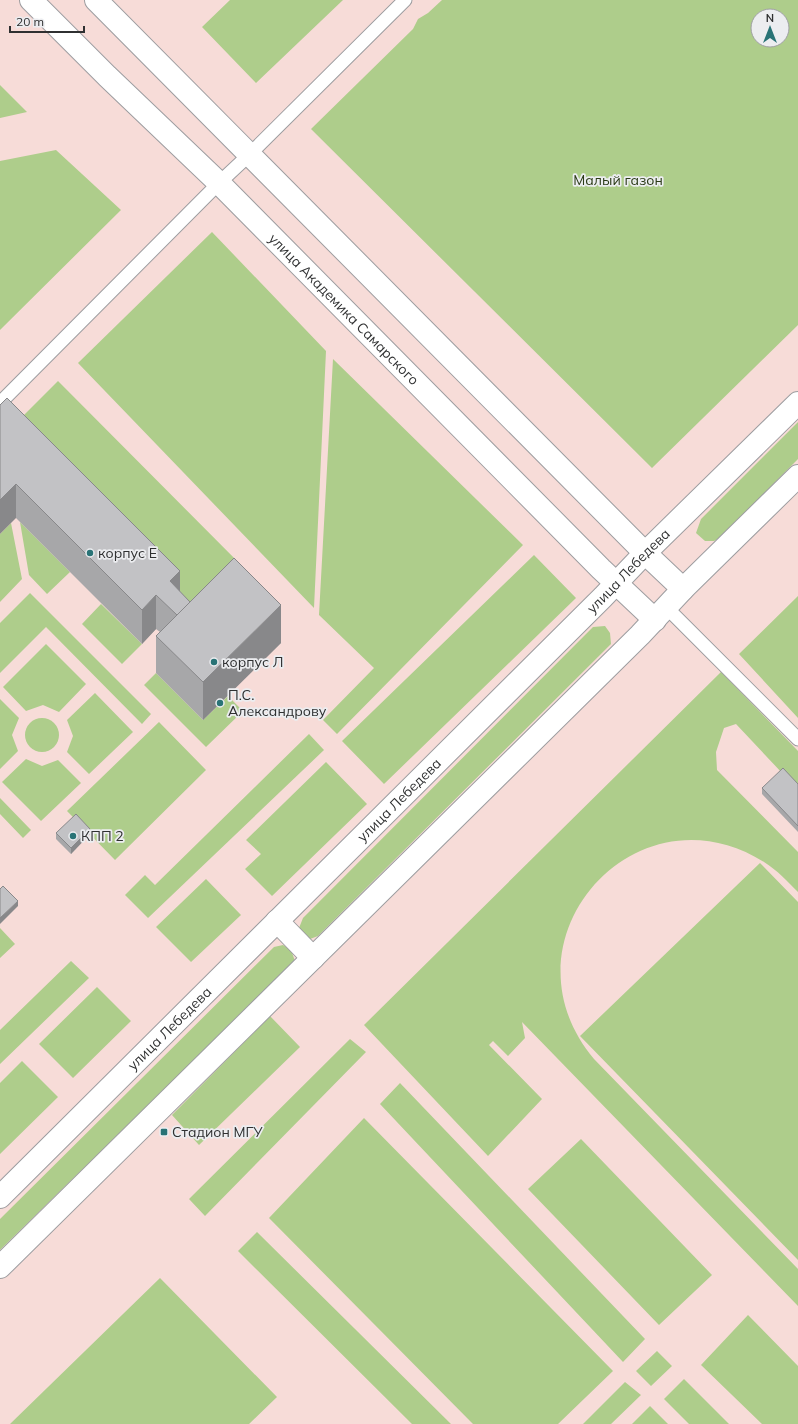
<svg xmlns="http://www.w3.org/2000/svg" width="798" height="1424" viewBox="0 0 798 1424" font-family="Mulish,sans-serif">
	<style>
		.education { fill: #f7dcd8; fill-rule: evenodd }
		.green { fill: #aecd8b; fill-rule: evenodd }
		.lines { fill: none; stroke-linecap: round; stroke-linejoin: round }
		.service-casing { stroke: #9d9da0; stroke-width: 15 }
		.minor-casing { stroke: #9d9da0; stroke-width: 24 }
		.service { stroke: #fff; stroke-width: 13 }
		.minor { stroke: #fff; stroke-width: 22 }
		.wall { fill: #a7a7a9 }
		.shaded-wall { fill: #88888a }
		.building { fill: #c2c2c5; stroke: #88888a }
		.poi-dot { fill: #297376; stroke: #ecedf0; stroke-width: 1.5 }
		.labels { text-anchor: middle; stroke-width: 3.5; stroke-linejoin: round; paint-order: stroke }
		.park-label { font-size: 14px; fill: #2b3b17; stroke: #ecedf0 }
		.street-label { font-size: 14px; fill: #2f3031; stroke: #ecedf0 }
		.poi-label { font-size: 14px; fill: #2f3031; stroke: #ecedf0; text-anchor: start }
	</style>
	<rect width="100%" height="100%" fill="#ecedf0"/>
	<!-- education -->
	<path class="education" d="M0 0H798V1424H0ZM758 16H782V40H758Z"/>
	<!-- green -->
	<path class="green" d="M230 0H343L256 83 202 27Z
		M442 0H798V325L652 468 311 129 413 29 418 19 428 13ZM758 16H782V40H758Z
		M0 85 27 112 0 118Z
		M56 150 121 210 0 330V161Z
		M212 232 326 351 314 608 78 363Z
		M333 359 523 545 337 734 323 720 374 668 319 615Z
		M58 381 251 575 193 633 10 429Z
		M798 422V459L721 537 714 541H705L696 533 701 519Z
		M20 522 70 572 47 594 29 575Z
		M11 523 22 579 0 602V534Z
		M534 555 576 598 384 784 342 741Z
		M30 593 151 714 142 724 46 627 0 673V623Z
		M798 596V718L739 654Z
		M101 604 142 644 122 664 82 624Z
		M605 626 610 633 611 644 318 936 310 939 303 934 299 928 303 918 593 627Z
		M46 644 86 684 59 712 43 705 26 711 3 687Z
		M721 672 798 751V790L736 724 724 728 716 752 717 770 798 852V892C788 882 777 870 764 862 635 781 495 941 594 1059L798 1269V1306L522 1022 525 1038 508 1056 493 1041 489 1045 542 1099 488 1156 364 1025Z
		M156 673 203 720 228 696 243 711 206 747 144 685Z
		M95 693 133 732 89 774 67 752 73 736 67 720Z
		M0 699 19 718 12 735 18 751 0 769Z
		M25 735a17 17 0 1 1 34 0a17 17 0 1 1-34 0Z
		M159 722 206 770 115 860 67 811Z
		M309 734 324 750 148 918 125 895 145 875 155 885Z
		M26 759 42 766 58 760 81 783 41 821 2 782Z
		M326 762 367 804 272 896 245 869 261 854 246 840Z
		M0 798 31 830 23 838 0 814Z
		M760 863 798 902V1260L580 1036Z
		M206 879 241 915 191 962 156 927Z
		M0 928 15 944 0 958Z
		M283 945 291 950 295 961 0 1250V1219L274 947Z
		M71 961 89 978 0 1064V1030Z
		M97 987 131 1021 73 1078 39 1044Z
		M270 1016 300 1047 199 1145 172 1115Z
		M350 1039 366 1052 205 1216 189 1199Z
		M22 1061 58 1097 0 1154V1083Z
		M400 1083 645 1339 623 1362 380 1104Z
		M364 1118 613 1371 558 1424H473L269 1218Z
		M581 1139 712 1275 659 1325 528 1189Z
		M257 1232 451 1424H412L238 1251Z
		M160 1278 277 1397 249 1424H10Z
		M748 1315 798 1366V1424H762L701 1365Z
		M657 1351 672 1366 651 1386 636 1371Z
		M684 1379 729 1424H689L664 1399Z
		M625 1382 641 1395 611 1424H583Z
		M650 1406 668 1424H632Z"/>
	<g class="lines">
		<defs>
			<path id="service" d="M0 403 219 183 250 154 405 0
				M666 607 798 739"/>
			<g id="minor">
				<path id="s1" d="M31 0 107 76 219 183 601 569 655 620"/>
				<path d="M96 0 645 553 683 589"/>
				<path d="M277 921 313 958"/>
				<path id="s2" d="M0 1197 603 597 645 553 798 403"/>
				<path d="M0 1267 640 635 683 589 798 476"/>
			</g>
		</defs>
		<!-- service casing -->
		<use href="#service" class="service-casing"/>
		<!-- minor casing -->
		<use href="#minor" class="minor-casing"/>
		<!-- service -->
		<use href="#service" class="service"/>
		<!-- minor -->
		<use href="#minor" class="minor"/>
	</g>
	<!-- wall -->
	<path class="wall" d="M0 405 190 602 281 643 203 720 156 673V636L160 632 156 629 142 644 16 518Z
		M798 784V832L762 794V788Z
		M56 833 90 834 71 854 56 839Z"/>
	<!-- shaded-wall -->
	<path class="shaded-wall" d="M16 484V518L0 534V500Z
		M180 571V605L170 581Z
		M156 595V629L142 644V610Z
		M281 605V643L203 720V682Z
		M90 829V834L71 854V848Z
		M18 901V906L0 924V918Z"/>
	<!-- building -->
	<path class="building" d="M7 398 180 571 170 581 190 602 177 615 156 595 142 610 16 484 0 500V405Z
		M234 558 281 605 203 682 156 636Z
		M783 768 798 784V826L762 788Z
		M76 814 90 829 71 848 56 833Z
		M3 886 18 901 0 918V889Z"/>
	<!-- markers -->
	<g class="poi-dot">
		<circle cx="90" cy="553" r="4"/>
		<circle cx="214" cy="662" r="4"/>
		<circle cx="220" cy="703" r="4"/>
		<circle cx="73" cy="836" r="4"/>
		<rect x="160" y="1128" width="8" height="8" rx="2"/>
	</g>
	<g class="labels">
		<!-- park labels -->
		<g class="park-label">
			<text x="618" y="185">Малый газон</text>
		</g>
		<!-- street labels -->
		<g class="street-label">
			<text dy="5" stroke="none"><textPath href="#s1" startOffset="440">улица Академика Самарского</textPath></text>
			<text dy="5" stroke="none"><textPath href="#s2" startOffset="887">улица Лебедева</textPath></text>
			<text dy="5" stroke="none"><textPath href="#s2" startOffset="563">улица Лебедева</textPath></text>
			<text dy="5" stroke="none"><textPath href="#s2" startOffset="239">улица Лебедева</textPath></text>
		</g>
		<!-- poi labels -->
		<g class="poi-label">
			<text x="98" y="558">корпус Е</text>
			<text x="222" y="667">корпус Л</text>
			<text x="228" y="700">П.С.<tspan x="228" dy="16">Александрову</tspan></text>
			<text x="81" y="841">КПП 2</text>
			<text x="172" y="1137">Стадион МГУ</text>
		</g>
	</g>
	<!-- north arrow -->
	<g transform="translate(770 28)"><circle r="19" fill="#ecedf0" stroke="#a0a1a4"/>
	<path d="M0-3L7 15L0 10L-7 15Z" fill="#297376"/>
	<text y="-6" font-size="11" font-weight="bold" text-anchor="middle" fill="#2f3031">N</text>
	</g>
	<!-- scale -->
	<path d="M10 26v6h74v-6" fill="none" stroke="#2f3031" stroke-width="2"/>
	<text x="16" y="26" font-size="12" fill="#2f3031" stroke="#ecedf0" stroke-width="3" paint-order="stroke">20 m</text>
</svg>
